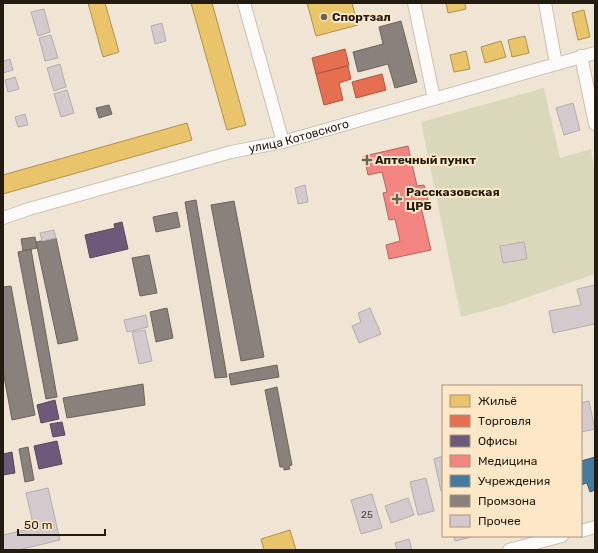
<svg xmlns="http://www.w3.org/2000/svg" width="598" height="553" font-family="Rubik,sans-serif">
	<style>
		.green { fill: #d9d8ba }
		.homes { fill: #e9c46a; stroke: #ae924f }
		.shops { fill: #e76f51; stroke: #ac563e }
		.offices { fill: #6d597a; stroke: #57475a }
		.health { fill: #f28482; stroke: #b46560 }
		.public { fill: #457b9d; stroke: #3b5e73 }
		.industry { fill: #8a817c; stroke: #6b635c }
		.building { fill: #d4cacd; stroke: #b5adac }
		.lines { fill: none; stroke-linecap: round; stroke-linejoin: round }
		.minor-casing { stroke: #cac1b4; stroke-width: 14 }
		.minor { stroke: #fdfbf9; stroke-width: 12 }
		.poi-dot { fill: #6b6255; stroke: #fde7c7; stroke-width: 1.5 }
		.labels { text-anchor: middle; stroke-width: 4; stroke-linejoin: round; paint-order: stroke }
		.number-label { font-size: 10px; fill: #50483f }
		.poi-label { font-size: 12px; font-weight: bold; fill: #241c10; stroke: #fde7c7; text-anchor: start }
		.street-label { font-size: 12px; fill: #241c10; stroke: #fde7c7 }
	</style>
	<rect width="100%" height="100%" fill="#f0e5d4"/>
	<!-- green -->
	<path class="green" d="M544,88L560,158L591,149L595,174V274L502,306L461,317L421,122Z"/>
	<!-- homes -->
	<g class="homes">
		<path d="M88,3H105L119,52L103,57Z"/>
		<path d="M191,3H212L246,125L227,130Z"/>
		<path d="M307,3H352L358,25L316,36Z"/>
		<path d="M446,3H465L466,9L448,13Z"/>
		<path d="M584,10L590,37L578,40L572,13Z"/>
		<path d="M525,36L529,53L512,57L508,40Z"/>
		<path d="M501,41L506,57L485,63L481,47Z"/>
		<path d="M466,51L470,69L454,72L450,55Z"/>
		<path d="M187,123L192,140L3,194V175Z"/>
		<path d="M290,530L296,550H264L261,539Z"/>
	</g>
	<!-- shops -->
	<g class="shops">
		<path d="M345,49L349,65L316,74L312,58Z"/>
		<path d="M348,66L351,79L339,83L343,100L324,105L316,74Z"/>
		<path d="M382,74L386,90L356,98L352,82Z"/>
	</g>
	<!-- offices -->
	<g class="offices">
		<path d="M122,222L128,249L90,258L85,235L115,228L114,224Z"/>
		<path d="M55,400L59,419L41,423L37,405Z"/>
		<path d="M62,422L65,435L53,437L50,424Z"/>
		<path d="M57,441L62,464L39,469L34,446Z"/>
		<path d="M12,452L15,473L3,475V454Z"/>
	</g>
	<!-- health -->
	<path class="health" d="M408,146L417,186L424,185L428,200L420,202L431,250L389,259L386,245L400,241L395,219L389,220L383,193L387,192L382,172L368,175L364,156Z"/>
	<!-- public -->
	<path class="public" d="M595,457V490L590,492L587,483L581,485V461Z"/>
	<!-- industry -->
	<g class="industry">
		<path d="M401,21L417,82L395,88L388,64L358,72L353,52L383,44L379,27Z"/>
		<path d="M109,105L112,114L99,118L96,108Z"/>
		<path d="M196,200L227,377L215,378L185,202Z"/>
		<path d="M234,201L264,357L241,361L211,205Z"/>
		<path d="M177,212L180,227L156,232L153,217Z"/>
		<path d="M35,237L37,248L23,251L21,239Z"/>
		<path d="M56,238L78,340L58,344L36,242Z"/>
		<path d="M31,249L57,397L46,399L18,252Z"/>
		<path d="M149,255L157,293L140,296L132,258Z"/>
		<path d="M11,286L35,415L12,420L3,371V287Z"/>
		<path d="M167,308L173,338L156,342L150,312Z"/>
		<path d="M277,365L279,377L231,385L229,374Z"/>
		<path d="M143,384L145,405L67,418L63,398Z"/>
		<path d="M277,387L292,465L289,466L290,469L284,470V467H280L265,390Z"/>
		<path d="M28,447L34,480L25,482L19,449Z"/>
	</g>
	<!-- building -->
	<g class="building">
		<path d="M44,9L50,32L38,36L31,12Z"/>
		<path d="M162,23L166,41L155,44L151,26Z"/>
		<path d="M51,35L58,58L45,61L39,38Z"/>
		<path d="M10,59L13,70L3,73V61Z"/>
		<path d="M60,64L66,87L54,91L47,68Z"/>
		<path d="M15,77L19,89L8,92L5,80Z"/>
		<path d="M67,90L74,113L61,117L54,94Z"/>
		<path d="M573,103L580,130L564,135L556,108Z"/>
		<path d="M25,114L28,125L18,127L15,117Z"/>
		<path d="M305,185L308,202L298,204L295,188Z"/>
		<path d="M54,230L56,238L42,241L40,233Z"/>
		<path d="M524,242L527,259L503,263L500,246Z"/>
		<path d="M595,285V324L553,333L549,311L581,305L577,289Z"/>
		<path d="M370,308L381,334L359,343L352,326L361,322L358,313Z"/>
		<path d="M146,315L148,327L127,332L124,320Z"/>
		<path d="M145,330L152,361L139,364L132,332Z"/>
		<path d="M589,401L595,429L581,432V403Z"/>
		<path d="M443,456V491H441L434,459Z"/>
		<path d="M426,478L434,511L418,515L410,482Z"/>
		<path d="M48,488L60,540L18,550H3V535L34,528L26,493Z"/>
		<path d="M372,494L382,528L361,534L351,500Z"/>
		<path d="M408,498L414,515L391,523L385,506Z"/>
		<path d="M454,536H476L455,541Z"/>
		<path d="M409,539L412,550H397L395,543Z"/>
	</g>
	<g class="lines">
		<!-- minor casing -->
		<g class="minor-casing">
			<g id="minor">
				<path d="M244,3L283,142"/>
				<path d="M414,3L434,99"/>
				<path d="M545,3L556,64"/>
				<path d="M581,56L595,124"/>
				<path id="s1" d="M3,218L29,209L231,152L283,142L595,53"/>
				<path d="M581,531L595,527"/>
				<path d="M509,550L562,536"/>
			</g>
		</g>
		<!-- minor -->
		<use href="#minor" class="minor"/>
	</g>
	<!-- markers -->
	<g class="poi-dot">
		<circle cx="324" cy="17" r="4"/>
		<path d="M365 154h4v4h4v4h-4v4h-4v-4h-4v-4h4z"/>
		<path d="M395 193h4v4h4v4h-4v4h-4v-4h-4v-4h4z"/>
	</g>
	<g class="labels">
		<!-- number labels -->
		<g class="number-label">
			<text x="367" y="518">25</text>
		</g>
		<!-- poi labels -->
		<g class="poi-label">
			<text x="332" y="21">Спортзал</text>
			<text x="375" y="164">Аптечный пункт</text>
			<text x="406" y="196">Рассказовская<tspan x="406" dy="14">ЦРБ</tspan></text>
		</g>
		<!-- street labels -->
		<g class="street-label">
			<text dy="4" stroke="none"><textPath href="#s1" startOffset="307">улица Котовского</textPath></text>
		</g>
	</g>
	<!-- border -->
	<rect width="598" height="553" fill="none" stroke="#241c10" stroke-width="8"/>
	<!-- legend -->
	<rect x="442" y="385" width="140" height="152" fill="#fde7c7" stroke="#a6967e"/>
	<rect x="450" y="395" width="20" height="12" fill="#e9c46a" stroke="#a6967e"/>
	<text x="478" y="405" font-size="12" fill="#241c10">Жильё</text>
	<rect x="450" y="415" width="20" height="12" fill="#e76f51" stroke="#a6967e"/>
	<text x="478" y="425" font-size="12" fill="#241c10">Торговля</text>
	<rect x="450" y="435" width="20" height="12" fill="#6d597a" stroke="#a6967e"/>
	<text x="478" y="445" font-size="12" fill="#241c10">Офисы</text>
	<rect x="450" y="455" width="20" height="12" fill="#f28482" stroke="#a6967e"/>
	<text x="478" y="465" font-size="12" fill="#241c10">Медицина</text>
	<rect x="450" y="475" width="20" height="12" fill="#457b9d" stroke="#a6967e"/>
	<text x="478" y="485" font-size="12" fill="#241c10">Учреждения</text>
	<rect x="450" y="495" width="20" height="12" fill="#8a817c" stroke="#a6967e"/>
	<text x="478" y="505" font-size="12" fill="#241c10">Промзона</text>
	<rect x="450" y="515" width="20" height="12" fill="#d4cacd" stroke="#a6967e"/>
	<text x="478" y="525" font-size="12" fill="#241c10">Прочее</text>
	<!-- scale -->
	<path d="M18 529v6h87v-6" fill="none" stroke="#241c10" stroke-width="2"/>
	<text x="24" y="529" font-size="12" fill="#241c10" stroke="#fde7c7" stroke-width="3" paint-order="stroke">50 m</text>
</svg>
